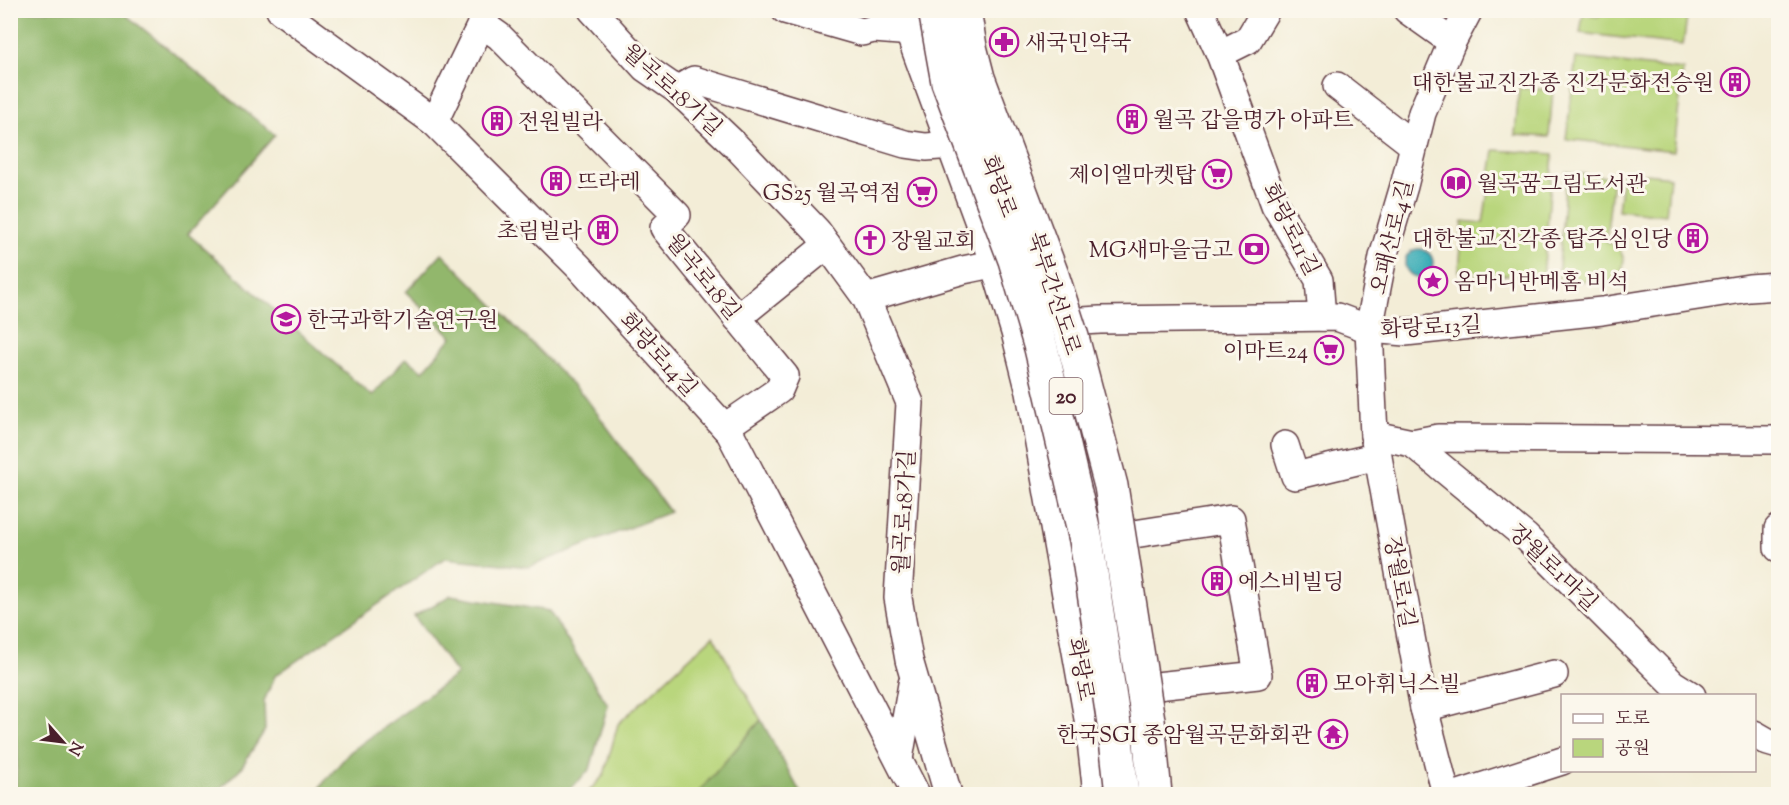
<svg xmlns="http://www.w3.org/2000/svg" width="1789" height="805" font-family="'Sorts Mill Goudy','Noto Serif KR',serif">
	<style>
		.green { fill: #b9d67d; stroke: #827a54; stroke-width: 1.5 }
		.forest { fill: #92b76c; stroke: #6e6b4c; stroke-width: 1.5 }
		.water { fill: #3daeb7; stroke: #446671; stroke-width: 1.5 }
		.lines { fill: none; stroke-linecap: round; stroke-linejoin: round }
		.minor-casing { stroke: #633e45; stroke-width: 30 }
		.major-casing { stroke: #633e45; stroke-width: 36 }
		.minor { stroke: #fff; stroke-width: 27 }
		.major { stroke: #fff; stroke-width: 33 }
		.highway-bridge-casing { stroke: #633e45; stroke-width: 36; stroke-linecap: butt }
		.highway-bridge { stroke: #fff; stroke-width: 33 }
		.labels { text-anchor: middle; stroke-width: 6; stroke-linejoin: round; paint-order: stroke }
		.shield { fill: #fbf7ec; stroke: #7f6065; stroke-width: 1.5 }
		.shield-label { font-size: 21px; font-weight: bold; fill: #4a1f2b }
		.poi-label { font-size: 22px; fill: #4a1f2b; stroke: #fbf7ec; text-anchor: start }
		.street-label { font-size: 22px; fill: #4a1f2b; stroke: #fbf7ec }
	</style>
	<rect width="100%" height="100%" fill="#fbf7ec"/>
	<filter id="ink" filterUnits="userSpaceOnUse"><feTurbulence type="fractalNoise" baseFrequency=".0167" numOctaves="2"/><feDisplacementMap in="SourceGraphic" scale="12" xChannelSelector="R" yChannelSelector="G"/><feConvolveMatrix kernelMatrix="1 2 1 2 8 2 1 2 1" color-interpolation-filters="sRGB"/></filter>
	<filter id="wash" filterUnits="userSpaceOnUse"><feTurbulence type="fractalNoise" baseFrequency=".008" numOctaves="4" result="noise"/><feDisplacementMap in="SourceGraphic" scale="24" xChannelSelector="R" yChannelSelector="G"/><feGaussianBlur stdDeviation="1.35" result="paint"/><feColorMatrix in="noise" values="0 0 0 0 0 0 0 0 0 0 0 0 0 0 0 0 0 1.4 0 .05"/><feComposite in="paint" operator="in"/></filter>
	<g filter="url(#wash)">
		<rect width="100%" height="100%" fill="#f3edd7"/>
		<!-- green -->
		<g class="green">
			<path d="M1600,11H1688L1683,45L1580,33L1583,15L1599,17Z"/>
			<path d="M1576,58L1683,70L1674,151L1566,139Z"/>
			<path d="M1519,88L1553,90L1549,137L1515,135Z"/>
			<path d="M1494,150L1553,154L1543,278L1459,272L1463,221L1483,223Z"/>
			<path d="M1623,171L1670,177L1666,215L1618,210Z"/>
			<path d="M1566,172L1613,178L1606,241L1619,248L1624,259L1621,277L1615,282L1558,280Z"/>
			<path d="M713,636L761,720L697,794H586L604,775L618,724Z"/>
		</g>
		<!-- forest -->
		<g class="forest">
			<path d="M10,11H121L275,135L188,234L372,396L406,358L423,371L452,337L406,292L442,253L585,397L670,512L529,567L445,558L275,676L264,701L265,730L241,768L214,794H15L18,750L10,714Z"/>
			<path d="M451,595L549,611L608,705L590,769L565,794H328L320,787L350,752L457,674L414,616Z"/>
			<path d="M761,720L801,794H697Z"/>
		</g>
		<!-- water -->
		<circle class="water" cx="1419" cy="263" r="14"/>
	</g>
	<g filter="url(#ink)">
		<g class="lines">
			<!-- minor casing -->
			<g class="minor-casing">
				<g id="minor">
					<path d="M280,10L434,122L579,267L730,433L916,794"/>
					<path d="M592,10L645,68L677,90L734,144L817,231L866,298L910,403L898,598L909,660L948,794"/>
					<path d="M785,10L862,32L874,29L912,32"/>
					<path d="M1200,10L1220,54L1275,205L1319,280L1322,317"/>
					<path d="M1407,10L1452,42"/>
					<path d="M482,24L499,36L677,215L664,228L785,376L779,390L725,427"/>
					<path d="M1220,54L1248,40L1266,10"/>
					<path d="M1337,86L1413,145"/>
					<path d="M677,90L694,80L905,144L926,147L953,145"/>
					<path d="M434,122L488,10"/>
					<path d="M866,298L963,270L997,263"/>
					<path d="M737,318L827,245"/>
					<path d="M1048,323L1100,320L1337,317L1369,329L1405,332L1602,311L1749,288L1778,286"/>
					<path d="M1374,435L1412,443L1526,537L1673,684L1692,696"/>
					<path d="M1412,443L1438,438L1778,440"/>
					<path d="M1285,445L1295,476L1378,456"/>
					<path d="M1778,529V548"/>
					<path d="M1103,537L1134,534L1231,519L1258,675L1129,689"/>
					<path d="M1424,708L1554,674"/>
					<path d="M1754,734L1768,742L1778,745"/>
					<path d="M899,759L912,684"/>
					<path d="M1446,794L1424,708L1374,435L1369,329L1383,257L1404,186L1422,113L1452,42L1469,10"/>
					<path d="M1459,794L1562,761"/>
				</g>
			</g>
			<!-- major casing -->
			<g class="major-casing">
				<g id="major">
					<path d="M904,10L997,263L1018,332L1033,392L1092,724L1100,794"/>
					<path d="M1088,480L1103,537L1110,579"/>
				</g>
			</g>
			<!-- minor -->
			<use href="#minor" class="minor"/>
			<!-- major -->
			<use href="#major" class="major"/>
			<!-- highway-bridge casing -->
			<g class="highway-bridge-casing">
				<g id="highway-bridge">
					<path d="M935,10L948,82L1015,260L1041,348L1086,540L1115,731L1122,794"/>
					<path d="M964,10L970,47L978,78L1052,275L1072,337L1111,486L1148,720L1155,794"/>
				</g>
			</g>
			<!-- highway-bridge -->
			<use href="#highway-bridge" class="highway-bridge"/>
		</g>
	</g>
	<!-- icons -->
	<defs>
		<g id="pharmacy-ring" transform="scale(1.5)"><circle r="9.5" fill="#fbf7ec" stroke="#b5179e" stroke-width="1.5"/><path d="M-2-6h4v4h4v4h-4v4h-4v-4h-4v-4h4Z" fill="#b5179e"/></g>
		<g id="building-ring" transform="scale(1.5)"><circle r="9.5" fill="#fbf7ec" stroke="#b5179e" stroke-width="1.5"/><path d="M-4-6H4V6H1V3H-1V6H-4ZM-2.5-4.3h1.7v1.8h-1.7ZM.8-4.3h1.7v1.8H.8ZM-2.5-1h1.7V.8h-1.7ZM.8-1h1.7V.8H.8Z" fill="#b5179e"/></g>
		<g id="supermarket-ring" transform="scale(1.5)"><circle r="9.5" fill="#fbf7ec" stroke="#b5179e" stroke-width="1.5"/><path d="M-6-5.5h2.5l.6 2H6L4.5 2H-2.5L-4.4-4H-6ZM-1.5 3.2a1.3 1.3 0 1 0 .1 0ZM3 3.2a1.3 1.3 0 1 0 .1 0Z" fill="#b5179e"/></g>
		<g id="library-ring" transform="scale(1.5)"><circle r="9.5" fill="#fbf7ec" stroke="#b5179e" stroke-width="1.5"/><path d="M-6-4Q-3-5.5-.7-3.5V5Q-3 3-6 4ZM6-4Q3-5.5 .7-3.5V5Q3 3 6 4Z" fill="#b5179e"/></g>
		<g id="church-ring" transform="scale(1.5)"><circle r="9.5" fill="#fbf7ec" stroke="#b5179e" stroke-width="1.5"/><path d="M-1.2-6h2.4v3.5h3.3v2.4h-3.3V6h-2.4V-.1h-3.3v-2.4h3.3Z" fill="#b5179e"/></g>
		<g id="bank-ring" transform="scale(1.5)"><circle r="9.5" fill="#fbf7ec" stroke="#b5179e" stroke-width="1.5"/><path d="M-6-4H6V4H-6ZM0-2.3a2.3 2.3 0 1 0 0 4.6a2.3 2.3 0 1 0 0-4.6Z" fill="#b5179e"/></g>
		<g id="sight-ring" transform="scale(1.5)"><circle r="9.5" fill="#fbf7ec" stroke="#b5179e" stroke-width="1.5"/><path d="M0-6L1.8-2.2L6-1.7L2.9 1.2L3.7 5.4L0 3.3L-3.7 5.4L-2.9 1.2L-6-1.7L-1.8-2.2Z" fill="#b5179e"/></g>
		<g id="university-ring" transform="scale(1.5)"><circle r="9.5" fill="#fbf7ec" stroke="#b5179e" stroke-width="1.5"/><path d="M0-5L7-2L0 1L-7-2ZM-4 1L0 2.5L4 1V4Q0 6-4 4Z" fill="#b5179e"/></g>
		<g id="temple-ring" transform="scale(1.5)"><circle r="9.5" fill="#fbf7ec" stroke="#b5179e" stroke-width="1.5"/><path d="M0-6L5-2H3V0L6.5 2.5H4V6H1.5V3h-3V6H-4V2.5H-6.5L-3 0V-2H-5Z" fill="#b5179e"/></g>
	</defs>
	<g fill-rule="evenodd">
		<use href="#pharmacy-ring" x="1004" y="42"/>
		<use href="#building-ring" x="1735" y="82"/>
		<use href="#building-ring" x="1132" y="119"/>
		<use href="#building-ring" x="497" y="121"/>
		<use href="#supermarket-ring" x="1217" y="174"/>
		<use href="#building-ring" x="556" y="181"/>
		<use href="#library-ring" x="1456" y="183"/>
		<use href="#supermarket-ring" x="922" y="192"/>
		<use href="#building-ring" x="603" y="230"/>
		<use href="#building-ring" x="1693" y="238"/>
		<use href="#church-ring" x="870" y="240"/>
		<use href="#bank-ring" x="1254" y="249"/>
		<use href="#sight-ring" x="1433" y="281"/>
		<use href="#university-ring" x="286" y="319"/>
		<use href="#supermarket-ring" x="1329" y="350"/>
		<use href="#building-ring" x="1217" y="581"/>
		<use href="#building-ring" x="1312" y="683"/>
		<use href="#temple-ring" x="1333" y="734"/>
	</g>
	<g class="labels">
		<!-- shield labels -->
		<rect class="shield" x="1049.5" y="378" width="33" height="36" rx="4.5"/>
		<g class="shield-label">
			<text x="1066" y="403">20</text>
		</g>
		<!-- poi labels -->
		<g class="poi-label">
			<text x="1025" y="50">새국민약국</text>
			<text x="1714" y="90" text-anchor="end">대한불교진각종 진각문화전승원</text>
			<text x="1153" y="127">월곡 갑을명가 아파트</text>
			<text x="518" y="129">전원빌라</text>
			<text x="1196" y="182" text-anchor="end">제이엘마켓탑</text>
			<text x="577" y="189">뜨라레</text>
			<text x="1477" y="191">월곡꿈그림도서관</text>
			<text x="901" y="200" text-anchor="end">GS25 월곡역점</text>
			<text x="582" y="238" text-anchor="end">초림빌라</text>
			<text x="1672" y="246" text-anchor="end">대한불교진각종 탑주심인당</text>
			<text x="891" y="248">장월교회</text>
			<text x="1233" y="257" text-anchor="end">MG새마을금고</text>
			<text x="1454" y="289">옴마니반메홈 비석</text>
			<text x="307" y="327">한국과학기술연구원</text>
			<text x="1308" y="358" text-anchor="end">이마트24</text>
			<text x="1238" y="589">에스비빌딩</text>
			<text x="1333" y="691">모아휘닉스빌</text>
			<text x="1312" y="742" text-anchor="end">한국SGI 종암월곡문화회관</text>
		</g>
		<!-- street labels -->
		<g class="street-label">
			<text transform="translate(673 89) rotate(42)" y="8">월곡로18가길</text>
			<text transform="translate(1000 186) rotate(70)" y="8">화랑로</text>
			<text transform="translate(1292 229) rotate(63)" y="8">화랑로11길</text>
			<text transform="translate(1391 237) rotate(-76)" y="8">오패산로4길</text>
			<text transform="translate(704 276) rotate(51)" y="8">월곡로18길</text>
			<text transform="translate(1055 293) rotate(72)" y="8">북부간선도로</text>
			<text transform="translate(1431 326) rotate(-3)" y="8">화랑로13길</text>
			<text transform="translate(659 354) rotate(48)" y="8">화랑로14길</text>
			<text transform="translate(903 512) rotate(-87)" y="8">월곡로18가길</text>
			<text transform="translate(1554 567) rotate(44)" y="8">장월로1마길</text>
			<text transform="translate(1401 582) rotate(80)" y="8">장월로1길</text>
			<text transform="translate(1082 669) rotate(80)" y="8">화랑로</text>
		</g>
	</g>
	<!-- margin -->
	<rect width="1789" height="805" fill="none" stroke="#fbf7ec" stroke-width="36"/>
	<!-- legend -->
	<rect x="1561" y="694" width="195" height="78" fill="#fbf7ec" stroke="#b4a19f" stroke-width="1.5"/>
	<rect x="1573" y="714" width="30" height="9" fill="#ffffff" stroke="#b4a19f" stroke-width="1.5"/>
	<text x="1615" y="724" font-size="18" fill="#4a1f2b">도로</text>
	<rect x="1573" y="739" width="30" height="18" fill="#b9d67d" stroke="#b4a19f" stroke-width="1.5"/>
	<text x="1615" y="754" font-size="18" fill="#4a1f2b">공원</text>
	<!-- north arrow -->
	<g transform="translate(63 742) rotate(118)" stroke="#fbf7ec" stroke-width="4.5" paint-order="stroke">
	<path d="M0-4.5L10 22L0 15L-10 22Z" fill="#4a1f2b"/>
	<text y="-9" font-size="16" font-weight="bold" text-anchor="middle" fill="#4a1f2b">N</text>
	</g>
</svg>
